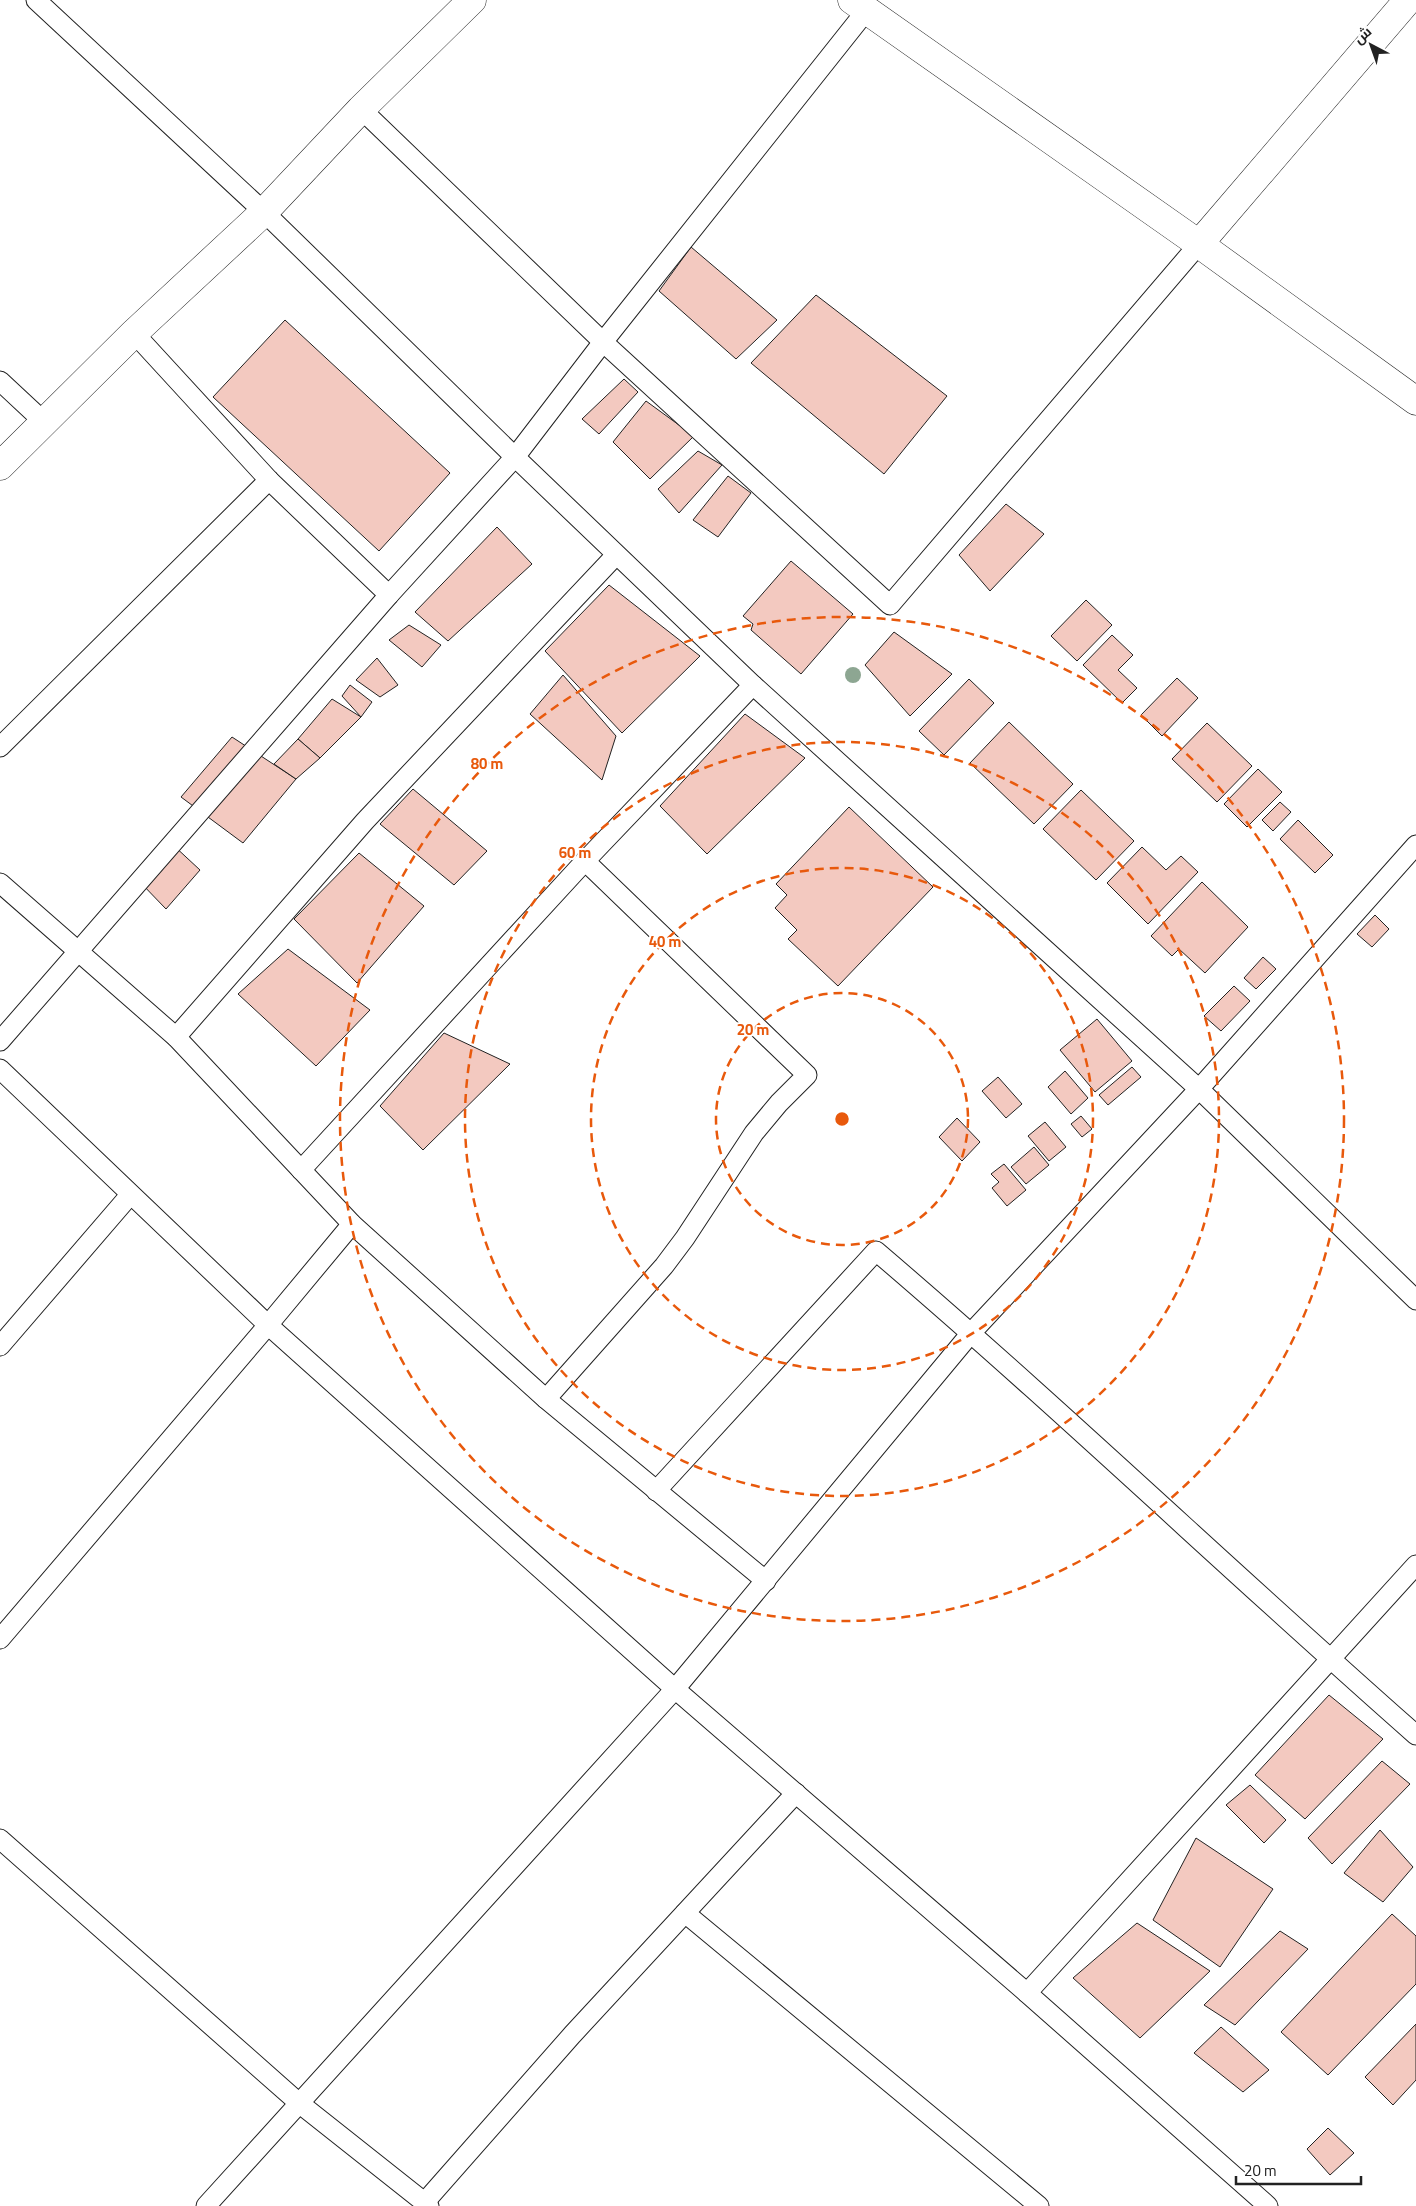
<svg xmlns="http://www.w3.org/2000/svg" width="1416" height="2206" font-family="Georgia,Cairo,serif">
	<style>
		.building { fill: #f3c9c0; stroke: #222 }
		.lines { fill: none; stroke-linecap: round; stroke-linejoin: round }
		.lane-casing { stroke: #222; stroke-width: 21 }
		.street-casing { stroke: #222; stroke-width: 29 }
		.secondary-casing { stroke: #222; stroke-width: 29 }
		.lane { stroke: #fff; stroke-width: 19 }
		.street { stroke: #fff; stroke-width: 28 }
		.secondary { stroke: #fff; stroke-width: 28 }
		.tree { fill: #8da692 }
		.ring { fill: none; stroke: #e8590c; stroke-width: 2.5; stroke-dasharray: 9 6 }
		.centre { fill: #e8590c; stroke: #fff; stroke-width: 2.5 }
		.ring-label { font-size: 15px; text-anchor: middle; font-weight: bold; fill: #e8590c; stroke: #fff; stroke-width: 4; stroke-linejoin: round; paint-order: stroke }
	</style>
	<rect width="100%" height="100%" fill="#fff"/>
	<!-- building -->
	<g class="building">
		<path d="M691,247L777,320L736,359L659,291Z"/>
		<path d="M816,295L947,396L884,474L751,363Z"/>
		<path d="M285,320L450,473L379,551L213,397Z"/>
		<path d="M624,379L638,392L599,434L582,419Z"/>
		<path d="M646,401L694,436L650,479L613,442Z"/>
		<path d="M698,451L722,465L679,513L658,489Z"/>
		<path d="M728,476L751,493L718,537L693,520Z"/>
		<path d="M1006,504L1044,534L990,591L959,555Z"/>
		<path d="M497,527L532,564L448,641L415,612Z"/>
		<path d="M791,561L853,614L801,674L751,630L753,624L743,616Z"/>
		<path d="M609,585L700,656L622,733L545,651Z"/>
		<path d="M1086,600L1112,625L1077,661L1051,636Z"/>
		<path d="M409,625L441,645L422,667L389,640Z"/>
		<path d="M894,632L952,674L910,716L865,665Z"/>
		<path d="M1112,635L1133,655L1118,670L1137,688L1122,703L1083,665Z"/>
		<path d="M377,658L398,685L380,697L356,680Z"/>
		<path d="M563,675L616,736L602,780L530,714Z"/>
		<path d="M1177,678L1198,698L1162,736L1141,715Z"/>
		<path d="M969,679L994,703L944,755L919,731Z"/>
		<path d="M350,685L372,702L361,717L342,696Z"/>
		<path d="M332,699L361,717L320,758L298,739Z"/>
		<path d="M745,714L805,758L707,854L660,806Z"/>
		<path d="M1009,722L1073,784L1034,824L970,763Z"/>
		<path d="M1207,723L1252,766L1217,802L1172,759Z"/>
		<path d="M232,737L296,779L243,843L181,797Z"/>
		<path d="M298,739L320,758L296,779L274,764Z"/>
		<path d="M1258,769L1282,792L1247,827L1224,804Z"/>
		<path d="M413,789L487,851L454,885L380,824Z"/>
		<path d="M1081,790L1134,841L1096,880L1043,829Z"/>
		<path d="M1280,802L1291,812L1273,831L1262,820Z"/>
		<path d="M849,807L933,887L838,986L788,939L797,930L775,908L787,895L776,884Z"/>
		<path d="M1298,820L1333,855L1315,873L1280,839Z"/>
		<path d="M172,844L200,870L166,909L139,881Z"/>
		<path d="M1142,847L1166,870L1181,856L1198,872L1148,924L1107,883Z"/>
		<path d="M359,853L424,906L357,983L294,919Z"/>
		<path d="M1202,882L1248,927L1205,973L1179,949L1172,956L1151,936Z"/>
		<path d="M1375,915L1389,929L1372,947L1357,934Z"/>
		<path d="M288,949L370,1010L316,1066L238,994Z"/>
		<path d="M1263,957L1276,969L1256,989L1244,978Z"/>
		<path d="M1234,986L1250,1001L1221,1031L1204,1016Z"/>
		<path d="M1097,1019L1132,1061L1095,1092L1060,1050Z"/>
		<path d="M444,1033L510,1064L423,1150L380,1106Z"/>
		<path d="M1132,1067L1141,1077L1108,1105L1099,1095Z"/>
		<path d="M1065,1071L1088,1098L1071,1114L1048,1087Z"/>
		<path d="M998,1077L1022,1104L1006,1118L982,1091Z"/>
		<path d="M1081,1116L1092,1129L1082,1137L1071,1124Z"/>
		<path d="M957,1118L980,1142L962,1161L939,1137Z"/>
		<path d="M1045,1122L1066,1147L1049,1161L1028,1136Z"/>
		<path d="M1034,1147L1049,1165L1026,1184L1011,1167Z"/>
		<path d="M1004,1164L1026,1190L1007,1206L992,1188L999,1182L991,1174Z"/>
		<path d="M1329,1695L1383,1739L1305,1819L1255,1775Z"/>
		<path d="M1382,1761L1410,1784L1332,1864L1308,1838Z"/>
		<path d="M1250,1785L1286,1820L1264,1843L1226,1805Z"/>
		<path d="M1380,1830L1413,1867L1383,1902L1344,1873Z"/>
		<path d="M1196,1838L1273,1889L1220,1967L1153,1920Z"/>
		<path d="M1392,1914L1416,1936V1984L1328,2075L1281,2032Z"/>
		<path d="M1137,1923L1210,1971L1140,2038L1073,1978Z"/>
		<path d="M1280,1931L1308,1949L1235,2025L1204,2005Z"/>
		<path d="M1416,2024V2080L1393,2105L1365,2077Z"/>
		<path d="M1221,2027L1269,2070L1243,2092L1194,2053Z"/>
		<path d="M1328,2128L1354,2153L1330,2175L1307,2149Z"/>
	</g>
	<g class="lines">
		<!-- lane casing -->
		<g class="lane-casing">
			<g id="lane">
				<path d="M36,0L264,212L515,457L753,685L1199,1089L1416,1300"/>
				<path d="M361,109L603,342L890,605L1199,244"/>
				<path d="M134,333L269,480L389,595"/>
				<path d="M0,381L44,422"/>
				<path d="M0,747L269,480"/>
				<path d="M0,883L176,1037L352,1224L546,1399L766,1581"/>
				<path d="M176,1037L365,821L616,555"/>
				<path d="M0,1041L389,595L515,457L603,342L866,11"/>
				<path d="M0,1069L268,1325L675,1689L1027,1993L1268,2206"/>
				<path d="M301,1170L585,861L753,685"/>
				<path d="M0,1346L130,1195"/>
				<path d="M546,1399L664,1266L685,1238L754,1133L779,1103L807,1075L585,861"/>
				<path d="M656,1491L876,1251C1060,1408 1234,1575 1416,1735"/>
				<path d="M0,1639L268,1325L352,1224"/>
				<path d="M0,1839L299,2103L429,2206"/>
				<path d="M685,1913L1039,2206"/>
				<path d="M1027,1993L1416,1565"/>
				<path d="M424,2203L572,2035L796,1793"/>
				<path d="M206,2206L675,1689L971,1333L1199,1089L1416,845"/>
			</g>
		</g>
		<!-- street casing -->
		<g class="street-casing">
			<g id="street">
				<path d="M852,0L1199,244L1416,401"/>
				<path d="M1199,244L1408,0"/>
			</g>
		</g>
		<!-- secondary casing -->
		<g class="secondary-casing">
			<path id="secondary" d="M0,466L134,333L264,212L361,109L472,0"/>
		</g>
		<!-- lane -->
		<use href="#lane" class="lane"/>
		<!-- street -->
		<use href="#street" class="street"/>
		<!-- secondary -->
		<use href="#secondary" class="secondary"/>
	</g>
	<!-- trees -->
	<circle class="tree" cx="853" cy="675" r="8"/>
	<!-- distance rings -->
	<g class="ring">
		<circle cx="842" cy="1119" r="126"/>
		<circle cx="842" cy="1119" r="251"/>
		<circle cx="842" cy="1119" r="377"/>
		<circle cx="842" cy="1119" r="502"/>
	</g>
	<circle cx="842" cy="1119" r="8" class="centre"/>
	<g class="ring-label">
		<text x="487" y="769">80 m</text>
		<text x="575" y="858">60 m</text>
		<text x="665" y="947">40 m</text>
		<text x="753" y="1035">20 m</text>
	</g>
	<!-- north arrow -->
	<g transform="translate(1371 45) rotate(319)" stroke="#ffffff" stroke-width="4" paint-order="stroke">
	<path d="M0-4L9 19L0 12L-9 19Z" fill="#222222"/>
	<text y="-8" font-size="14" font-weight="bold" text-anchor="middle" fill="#222222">ش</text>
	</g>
	<!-- scale -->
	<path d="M1236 2176v8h125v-8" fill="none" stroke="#222222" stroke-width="2.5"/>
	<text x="1244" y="2176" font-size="15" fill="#222222" stroke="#ffffff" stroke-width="4" paint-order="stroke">20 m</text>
</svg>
